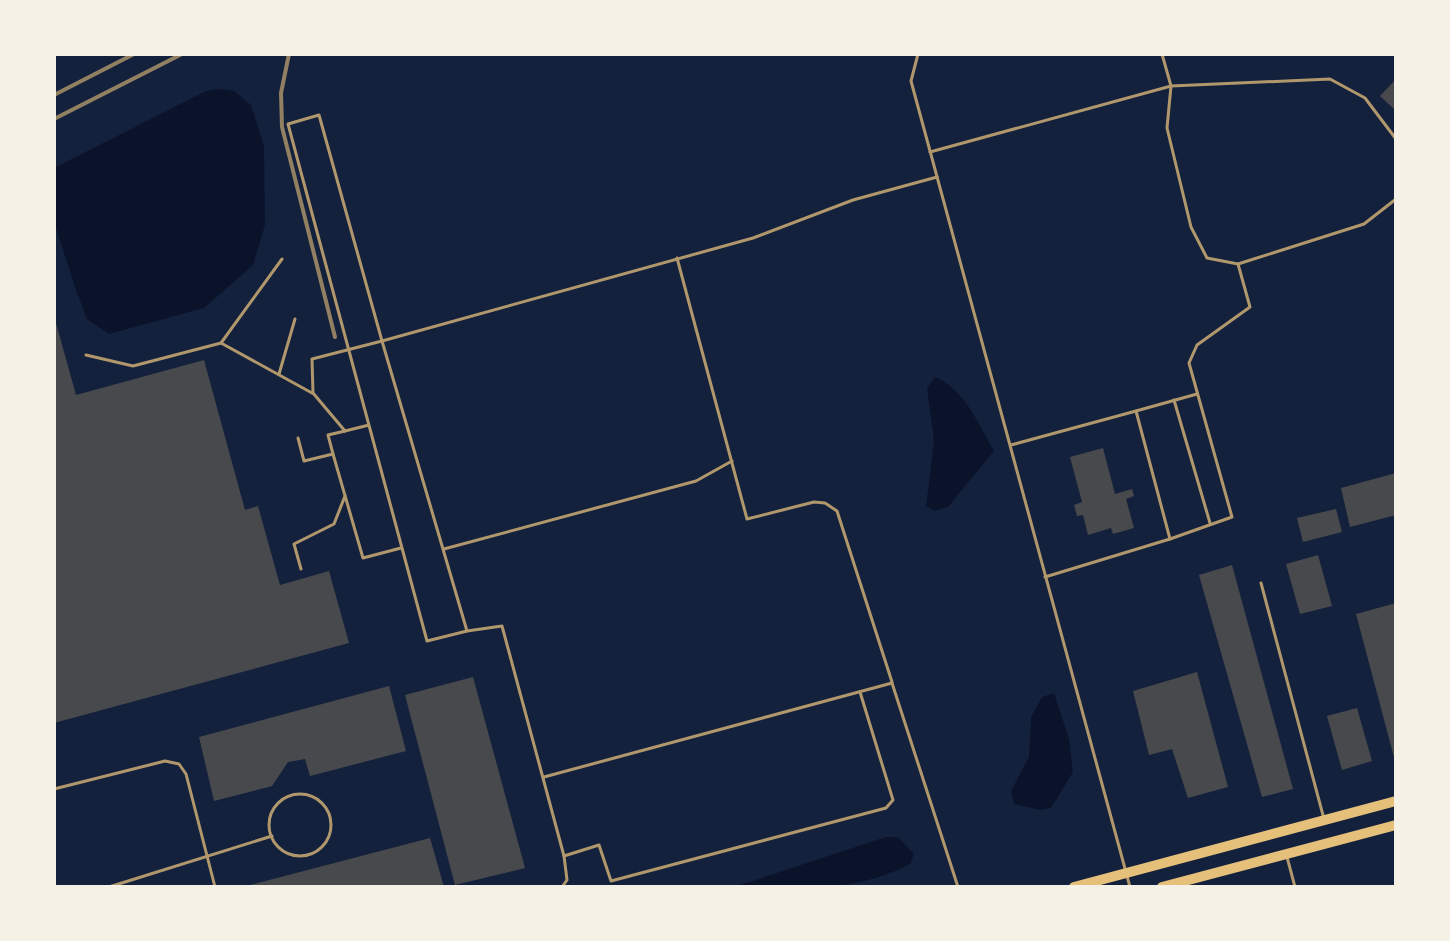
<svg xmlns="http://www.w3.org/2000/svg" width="1450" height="941" font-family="'Work Sans',sans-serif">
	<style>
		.water { fill: #0b132b }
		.building { fill: #48494c }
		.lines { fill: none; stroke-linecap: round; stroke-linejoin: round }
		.service { stroke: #b1986c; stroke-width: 3 }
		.primary { stroke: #e5c07b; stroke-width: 10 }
		.rail { stroke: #918062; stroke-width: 4 }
	</style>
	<rect width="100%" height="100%" fill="#14213d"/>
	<!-- water -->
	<g class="water">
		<path d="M219,89L234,91L251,105L264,146L265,225L253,265L204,308L109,334L87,319L76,290L54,222V168L206,91Z"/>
		<path d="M935,377C966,390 978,424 994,451L948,507L934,511L926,506L934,441L927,388Z"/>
		<path d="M1054,693L1069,739L1073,772L1051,808L1040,810L1014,804L1011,791L1029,757L1031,717L1042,697Z"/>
		<path d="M886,837H898L914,854L910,864C853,894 797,887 734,887Z"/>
	</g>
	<!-- building -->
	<g class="building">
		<path d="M1396,79V111L1380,96Z"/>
		<path d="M54,316L76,395L204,360L245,510L258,506L280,585L329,571L349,643L54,723Z"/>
		<path d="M1103,448L1115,494L1132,489L1134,496L1126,499L1134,528L1113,534L1111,528L1088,535L1083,515L1077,516L1074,505L1082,502L1070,457Z"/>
		<path d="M1396,473V515L1350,527L1341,488Z"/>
		<path d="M1336,509L1342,532L1303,542L1297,518Z"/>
		<path d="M1318,555L1332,606L1300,614L1286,564Z"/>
		<path d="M1232,565L1293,789L1262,797L1199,575Z"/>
		<path d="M1396,603V761H1395L1356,614Z"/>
		<path d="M1197,672L1228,787L1188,798L1172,749L1149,755L1133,691Z"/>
		<path d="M473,677L525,868L455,885L405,695Z"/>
		<path d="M389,686L406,751L310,776L305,759L288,762L272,786L214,801L199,737Z"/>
		<path d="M1357,708L1372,761L1342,770L1327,716Z"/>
		<path d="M430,838L444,887H247L246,886Z"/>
	</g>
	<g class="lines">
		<!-- service -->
		<g class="service">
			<path d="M918,54L911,81L1130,887"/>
			<path d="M1162,54L1171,86L1167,128L1191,227L1207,258L1238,264L1364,224L1396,199"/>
			<path d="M930,152L1171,86L1330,79L1365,98L1396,139"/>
			<path d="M677,258L747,519L814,502L825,503L837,511L892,682"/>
			<path d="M221,343L312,393"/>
			<path d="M86,355L133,366L221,343L282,259"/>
			<path d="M279,374L295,319"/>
			<path d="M1174,400L1210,523"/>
			<path d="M1136,411L1197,394"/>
			<path d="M369,425L345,431L313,393L312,359L382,341L319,115L288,124C334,296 381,469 427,641L467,631"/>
			<path d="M298,438L304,461L333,454L328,435L345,431"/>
			<path d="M1011,445L1136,411L1170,539L1045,577"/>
			<path d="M333,454L363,558L401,548"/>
			<path d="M1170,539L1232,517L1189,363L1197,345L1250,307L1238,264"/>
			<path d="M444,549L696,481L732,461"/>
			<path d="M301,569L294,544L334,524L345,496"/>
			<path d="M1261,583L1324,819"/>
			<path d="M544,777L892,683L958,887"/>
			<path d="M54,789L165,761L179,764L186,774L215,887"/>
			<circle cx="300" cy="825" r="31"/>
			<path d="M564,856L599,845L611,881L886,808L893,800L860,692"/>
			<path d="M1287,857L1295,887"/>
			<path d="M109,887L272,836"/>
			<path d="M562,887L567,880L564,856L502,626L467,631L382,341L753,238L853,200L937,177"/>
		</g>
		<!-- primary -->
		<g class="primary">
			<path d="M1074,887L1396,801"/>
			<path d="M1162,887L1396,825"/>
		</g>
		<!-- rail -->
		<g class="rail">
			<path d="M289,54L281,93L282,127L335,337"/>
			<path d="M54,95L134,54"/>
			<path d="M54,119L182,54"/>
		</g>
	</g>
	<!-- border -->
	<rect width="1450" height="941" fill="none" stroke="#f6f1e7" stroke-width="112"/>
</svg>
